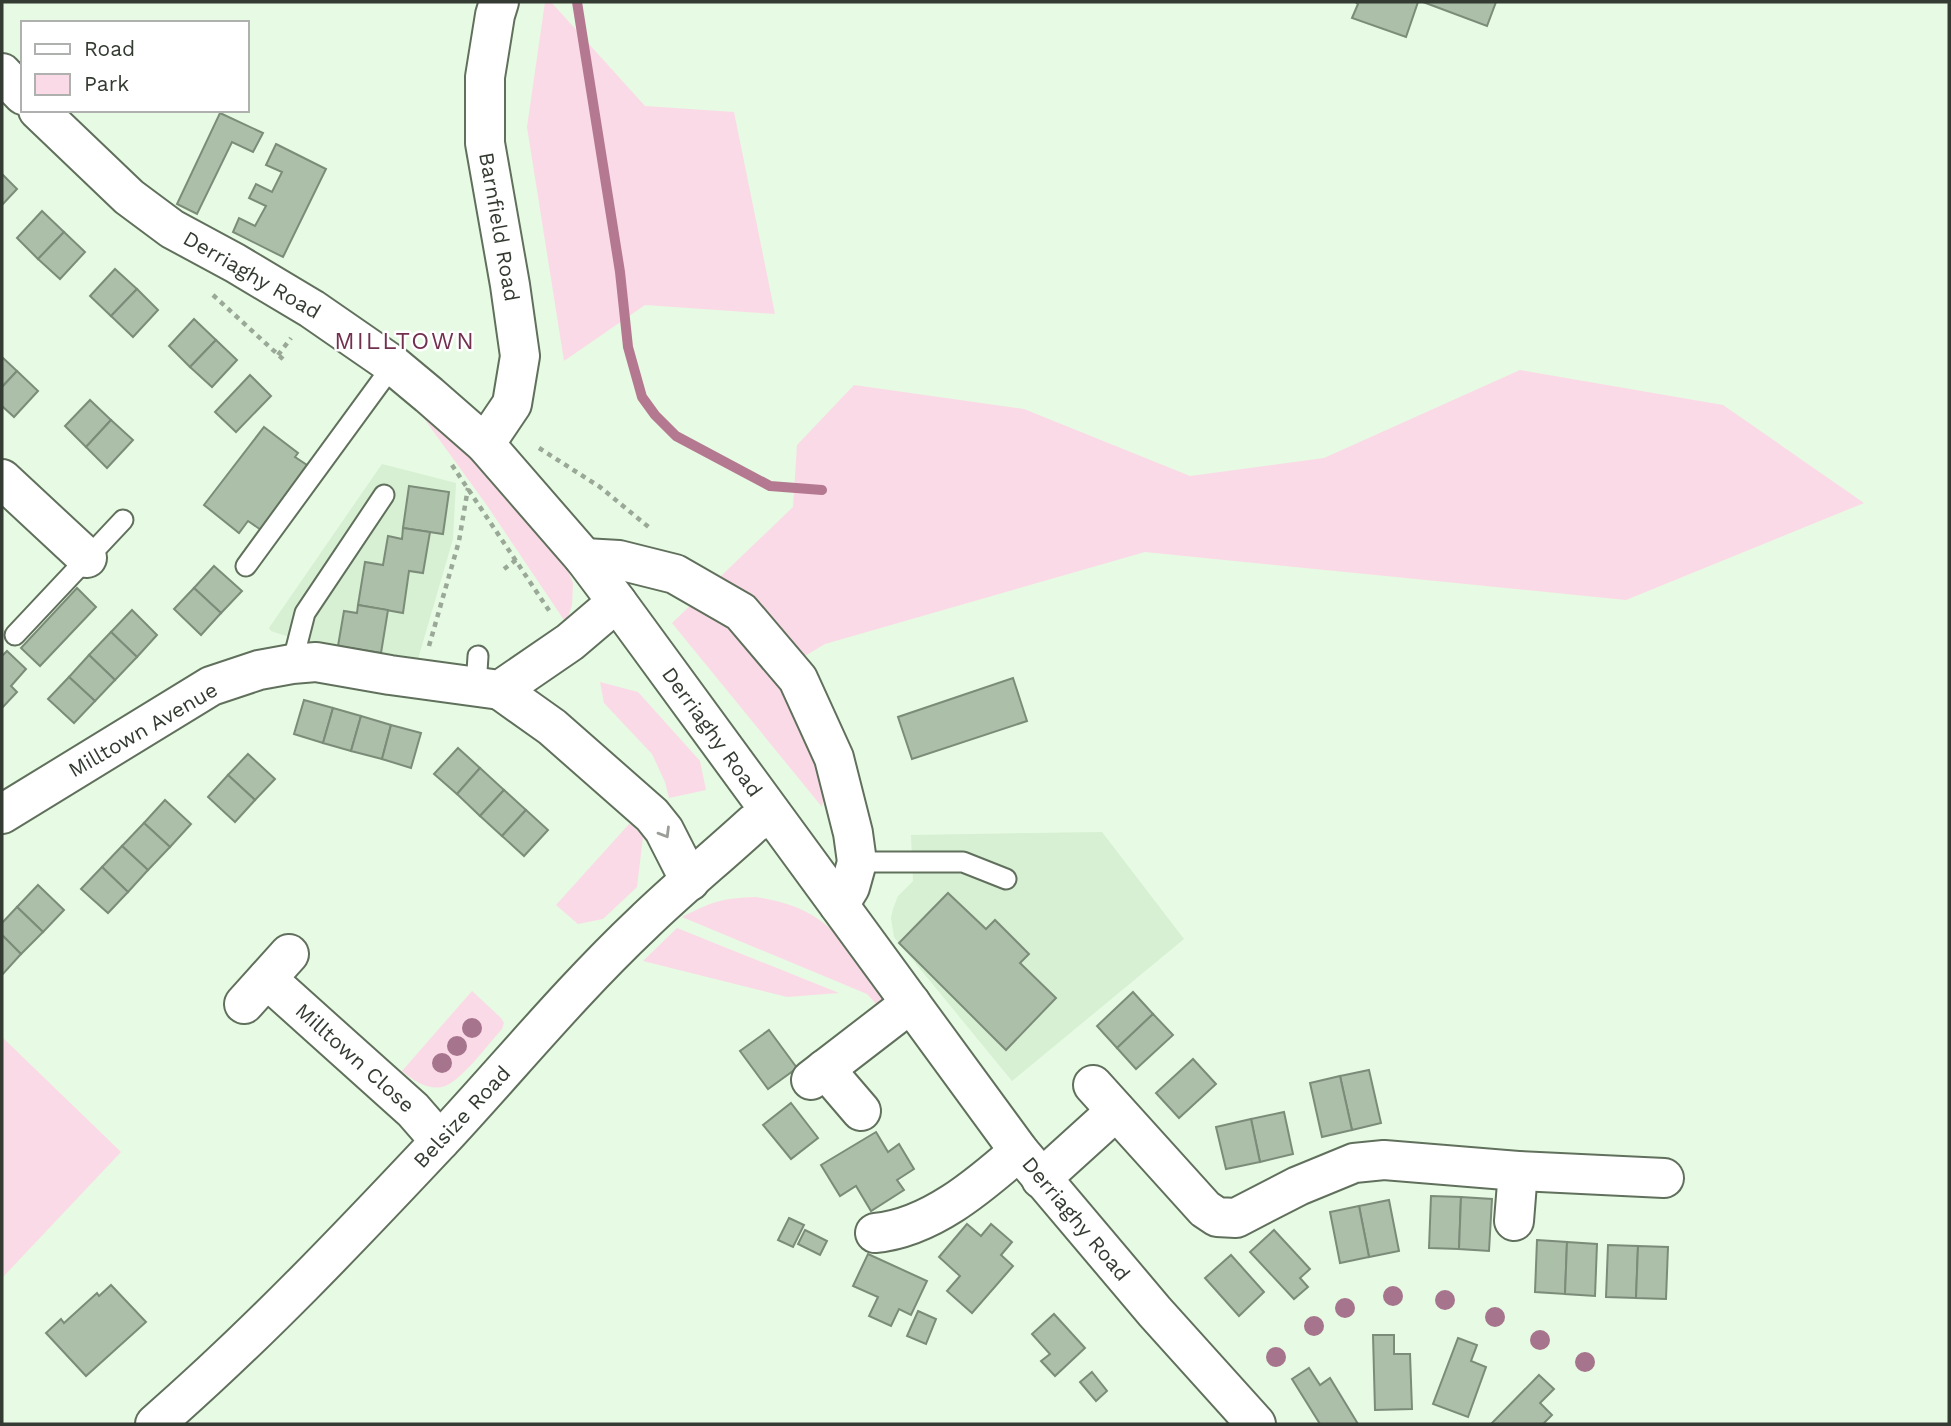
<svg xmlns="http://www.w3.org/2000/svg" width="1951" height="1426" font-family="'Work Sans',sans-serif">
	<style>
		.built { fill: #d7efd2 }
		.green { fill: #fbdae7 }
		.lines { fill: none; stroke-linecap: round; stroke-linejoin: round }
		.stream { stroke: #b47990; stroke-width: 10 }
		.building { fill: #acbfa9; stroke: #7b8c78; stroke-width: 2 }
		.lane-casing { stroke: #60705c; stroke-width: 23 }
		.street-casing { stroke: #60705c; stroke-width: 42 }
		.secondary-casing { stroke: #60705c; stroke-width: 42 }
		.path { stroke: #9aa897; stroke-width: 4.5; stroke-dasharray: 5 5; stroke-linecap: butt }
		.lane { stroke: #fff; stroke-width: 19 }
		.street { stroke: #fff; stroke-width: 38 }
		.secondary { stroke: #fff; stroke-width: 38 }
		.tree { fill: #a6748c }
		.oneway { stroke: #9a9d98 }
		.labels { text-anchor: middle; stroke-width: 5; stroke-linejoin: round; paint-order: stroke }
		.street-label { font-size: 21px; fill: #343b32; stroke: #fff }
		.quarter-label { font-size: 24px; letter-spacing: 2px; fill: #72304f; stroke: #fff }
	</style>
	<rect width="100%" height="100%" fill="#e7fae3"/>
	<!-- built -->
	<g class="built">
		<path d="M382,464L456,483L453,539L418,659L332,651L271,631L269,628Z"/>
		<path d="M1102,832L1184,939L1012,1081L894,937L891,918L893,909L898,896L913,881L911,835Z"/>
	</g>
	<!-- green -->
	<g class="green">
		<path d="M545,2H551L645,106L734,112L775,314L645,305L564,361L527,127Z"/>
		<path d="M1520,370L1723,405L1864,503L1626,600L1145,552L825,644L778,672L828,769L822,807L672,623L793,507L797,445L854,385L1024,409L1190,476L1324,458Z"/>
		<path d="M415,406L480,465L564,561L573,583L572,605L566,623L488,507Z"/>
		<path d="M600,682L638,692L700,761L706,790L669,798L665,782L652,754L604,703Z"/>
		<path d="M630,823L643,837L637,887L603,919L578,924L556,905Z"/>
		<path d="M756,897C827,908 841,938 880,992L881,1000L878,1006L867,994L682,917C711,902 722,898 756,897Z"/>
		<path d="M677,928L839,993L787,997L643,961Z"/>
		<path d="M472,991L501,1018L504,1023L502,1029C489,1043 459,1084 442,1087C427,1090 413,1080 402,1071Z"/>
		<path d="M2,1037L121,1152L2,1278Z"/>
	</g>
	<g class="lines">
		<!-- stream -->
		<path class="stream" d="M577,2L620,272L628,347L642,397L655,415L676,436L770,486L822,490"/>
	</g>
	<!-- building -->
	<g class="building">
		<path d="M1355,2H1418L1406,37L1352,18L1358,4Z"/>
		<path d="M1423,2H1496L1487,26Z"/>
		<path d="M220,113L263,133L253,152L232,142L197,214L177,204Z"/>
		<path d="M276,144L326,169L283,257L233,232L239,218L255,226L266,206L249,198L256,184L272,192L282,172L266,165Z"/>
		<path d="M2,174L17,189L2,205Z"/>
		<path d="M42,211L64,232L38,259L17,238Z"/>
		<path d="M64,232L85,252L60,279L38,259Z"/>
		<path d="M115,269L137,289L111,316L90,296Z"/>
		<path d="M137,289L158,310L133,337L111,316Z"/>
		<path d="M194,319L216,340L190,367L169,346Z"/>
		<path d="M216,340L237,360L212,387L190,367Z"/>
		<path d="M2,357L17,371L2,387Z"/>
		<path d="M17,371L38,391L14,417L2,406V387Z"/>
		<path d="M250,375L271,396L236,432L215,412Z"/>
		<path d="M90,400L111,420L86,447L65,426Z"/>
		<path d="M111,420L133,440L107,468L86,447Z"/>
		<path d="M264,427L298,453L295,457L310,467L261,530L248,521L239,533L204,505Z"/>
		<path d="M409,486L449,492L443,534L403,528Z"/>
		<path d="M403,528L430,532L423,573L409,571L403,613L358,605L365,562L383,565L388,536L402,539Z"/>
		<path d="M214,566L242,591L221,613L194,588Z"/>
		<path d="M77,588L96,607L40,666L21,648Z"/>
		<path d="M194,588L221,613L201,635L174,609Z"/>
		<path d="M358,605L388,610L381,653L338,646L344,611L357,613Z"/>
		<path d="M132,610L157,635L137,657L111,632Z"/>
		<path d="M111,632L137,657L115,680L89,655Z"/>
		<path d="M7,651L26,669L11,686L17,692L2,708V656Z"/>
		<path d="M89,655L115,680L95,701L69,677Z"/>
		<path d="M69,677L95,701L74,723L48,699Z"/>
		<path d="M1013,678L1027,721L912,759L898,717Z"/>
		<path d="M304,700L333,708L323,743L294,734Z"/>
		<path d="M333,708L361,716L351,751L323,743Z"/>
		<path d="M361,716L391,725L382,759L351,751Z"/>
		<path d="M391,725L421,733L411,768L382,759Z"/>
		<path d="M458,748L480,768L457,794L434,774Z"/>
		<path d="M248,754L275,779L255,800L228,775Z"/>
		<path d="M480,768L504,790L480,816L457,794Z"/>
		<path d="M228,775L255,800L235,822L208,797Z"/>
		<path d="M504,790L526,810L502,836L480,816Z"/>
		<path d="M165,800L191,824L170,847L144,823Z"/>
		<path d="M526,810L548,830L524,856L502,836Z"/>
		<path d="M144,823L170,847L148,870L122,846Z"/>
		<path d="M122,846L148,870L128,892L102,867Z"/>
		<path d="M102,867L128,892L108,913L81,889Z"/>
		<path d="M38,885L64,910L43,932L17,907Z"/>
		<path d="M948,893L986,929L995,920L1029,954L1020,963L1056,998L1006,1050L899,943Z"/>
		<path d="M17,907L43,932L21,954L2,935V923Z"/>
		<path d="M2,935L21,954L2,975Z"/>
		<path d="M1133,992L1153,1014L1117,1048L1097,1026Z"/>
		<path d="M1153,1014L1173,1035L1136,1069L1117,1048Z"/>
		<path d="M769,1030L797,1068L768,1089L740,1051Z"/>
		<path d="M1193,1059L1216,1084L1179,1118L1156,1093Z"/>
		<path d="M1369,1070L1381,1123L1352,1130L1340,1076Z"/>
		<path d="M1340,1076L1352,1130L1322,1137L1310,1083Z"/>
		<path d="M791,1103L818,1138L791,1159L763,1125Z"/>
		<path d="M1284,1112L1293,1154L1260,1162L1251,1119Z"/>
		<path d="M1251,1119L1260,1162L1226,1169L1216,1127Z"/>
		<path d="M876,1132L888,1152L899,1144L914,1169L897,1180L904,1190L871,1211L856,1186L840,1196L821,1165Z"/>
		<path d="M1431,1196L1461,1197L1459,1249L1429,1248Z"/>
		<path d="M1461,1197L1492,1199L1489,1251L1459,1249Z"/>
		<path d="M1389,1200L1399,1251L1369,1257L1359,1206Z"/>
		<path d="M1359,1206L1369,1257L1340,1263L1330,1212Z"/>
		<path d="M789,1218L804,1225L793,1247L778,1240Z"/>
		<path d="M967,1224L981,1236L991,1224L1012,1242L1001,1255L1013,1266L972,1313L947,1291L960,1276L939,1257Z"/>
		<path d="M805,1230L827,1241L820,1255L798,1244Z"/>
		<path d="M1274,1230L1310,1269L1300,1278L1308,1287L1294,1299L1250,1252Z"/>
		<path d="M1537,1240L1567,1242L1565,1294L1535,1292Z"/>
		<path d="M1567,1242L1597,1244L1595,1296L1565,1294Z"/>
		<path d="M1608,1245L1638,1246L1636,1298L1606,1297Z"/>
		<path d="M1638,1246L1668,1247L1666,1299L1636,1298Z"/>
		<path d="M868,1254L927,1281L911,1315L899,1309L891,1326L869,1316L878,1297L853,1286Z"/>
		<path d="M1231,1255L1264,1292L1239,1316L1205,1278Z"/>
		<path d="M111,1285L146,1322L86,1376L46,1333L61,1319L64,1323L97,1293L99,1296Z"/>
		<path d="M918,1311L936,1319L926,1344L907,1336Z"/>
		<path d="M1054,1314L1085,1348L1055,1376L1041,1361L1050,1354L1032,1334Z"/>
		<path d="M1373,1335H1394V1354H1410L1412,1409L1375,1410Z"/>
		<path d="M1458,1338L1477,1345L1471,1361L1486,1367L1468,1417L1433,1404Z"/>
		<path d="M1309,1368L1320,1385L1330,1378L1358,1424H1320L1292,1379Z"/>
		<path d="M1092,1372L1107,1391L1096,1401L1080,1382Z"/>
		<path d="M1539,1375L1554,1389L1540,1403L1552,1415L1543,1424H1491Z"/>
	</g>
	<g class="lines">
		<!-- lane casing -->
		<g class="lane-casing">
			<g id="lane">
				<path d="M246,566L393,365"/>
				<path d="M15,635L123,520"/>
				<path d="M292,664L305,613L384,495"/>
				<path d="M476,687L478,656"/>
				<path d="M857,862H963L1006,879"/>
			</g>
		</g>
		<!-- street casing -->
		<g class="street-casing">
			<g id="street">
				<path d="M485,444L512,404L520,356L510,285L485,143V77L495,15L499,2"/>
				<path d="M2,479L87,558"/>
				<path d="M584,558L619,560L675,574L741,612L798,679L834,758L853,833L857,862L850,887L839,905"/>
				<path d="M500,690L552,727L652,815L664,830L690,881"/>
				<path d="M2,814L211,686L259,670L292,664L316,662L390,675L500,690L570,642L617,602"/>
				<path d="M267,979L413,1110L440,1141"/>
				<path d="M244,1004L289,954"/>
				<path d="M825,1069L861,1111"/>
				<path d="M811,1080L911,1003"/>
				<path d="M1093,1085L1205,1209L1217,1217L1236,1218L1298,1186L1354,1163L1384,1160L1518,1171L1664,1178"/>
				<path d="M1041,1179L1116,1111"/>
				<path d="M1514,1221L1518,1171"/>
				<path d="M875,1233C930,1228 979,1186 1019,1151"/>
			</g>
		</g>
		<!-- secondary casing -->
		<g class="secondary-casing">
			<g id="secondary">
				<path d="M2,73L23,95"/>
				<path d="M38,110L129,197L172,229L235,263L312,309L393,365L429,395L485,444L584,558L617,602L1019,1151L1155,1312L1256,1424"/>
				<path d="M155,1424C256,1336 349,1238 441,1140C508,1068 571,991 643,923C678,889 717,857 753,824L771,813"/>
			</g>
		</g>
		<!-- path -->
		<g class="path">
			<path d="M213,295L285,361"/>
			<path d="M278,355L291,338"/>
			<path d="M539,448L600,487L651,529"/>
			<path d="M452,465L550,612"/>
			<path d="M504,569L516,560"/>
			<path d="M429,646L459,541L468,488"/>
		</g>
		<!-- lane -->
		<use href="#lane" class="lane"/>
		<!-- street -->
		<use href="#street" class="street"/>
		<!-- secondary -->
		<use href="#secondary" class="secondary"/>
	</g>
	<!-- trees -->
	<g class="tree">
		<circle cx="472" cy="1028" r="10"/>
		<circle cx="457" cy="1046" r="10"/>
		<circle cx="442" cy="1063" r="10"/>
		<circle cx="1393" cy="1296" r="10"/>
		<circle cx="1445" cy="1300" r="10"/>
		<circle cx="1345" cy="1308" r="10"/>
		<circle cx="1495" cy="1317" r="10"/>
		<circle cx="1314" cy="1326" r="10"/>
		<circle cx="1540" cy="1340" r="10"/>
		<circle cx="1276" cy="1357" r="10"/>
		<circle cx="1585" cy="1362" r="10"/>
	</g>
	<!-- one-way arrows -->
	<defs><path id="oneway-chevron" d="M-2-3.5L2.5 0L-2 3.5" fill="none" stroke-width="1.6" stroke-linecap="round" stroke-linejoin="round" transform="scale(1.75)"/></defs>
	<use class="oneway" href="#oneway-chevron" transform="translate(665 833) rotate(59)"/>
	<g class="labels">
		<!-- street labels -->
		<g class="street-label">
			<text transform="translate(499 227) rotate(80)" y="7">Barnfield Road</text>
			<text transform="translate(252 275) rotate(30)" y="7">Derriaghy Road</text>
			<text transform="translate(143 730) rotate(-30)" y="7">Milltown Avenue</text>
			<text transform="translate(712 732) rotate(54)" y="7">Derriaghy Road</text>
			<text transform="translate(355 1058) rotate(42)" y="7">Milltown Close</text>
			<text transform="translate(462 1117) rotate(-47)" y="7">Belsize Road</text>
			<text transform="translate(1076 1219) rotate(50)" y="7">Derriaghy Road</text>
		</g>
		<!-- quarter labels -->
		<g class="quarter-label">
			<text x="405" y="349">MILLTOWN</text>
		</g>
	</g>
	<!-- border -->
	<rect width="1951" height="1426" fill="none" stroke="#343b32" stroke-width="7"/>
	<!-- legend -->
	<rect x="21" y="21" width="228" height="91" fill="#ffffff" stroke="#aeb1ad" stroke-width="2"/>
	<rect x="35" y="44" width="35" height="10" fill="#ffffff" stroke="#aeb1ad" stroke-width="2"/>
	<text x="84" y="56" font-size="21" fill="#343b32">Road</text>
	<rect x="35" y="74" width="35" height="21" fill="#fbdae7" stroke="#aeb1ad" stroke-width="2"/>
	<text x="84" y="91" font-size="21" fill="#343b32">Park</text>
</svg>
